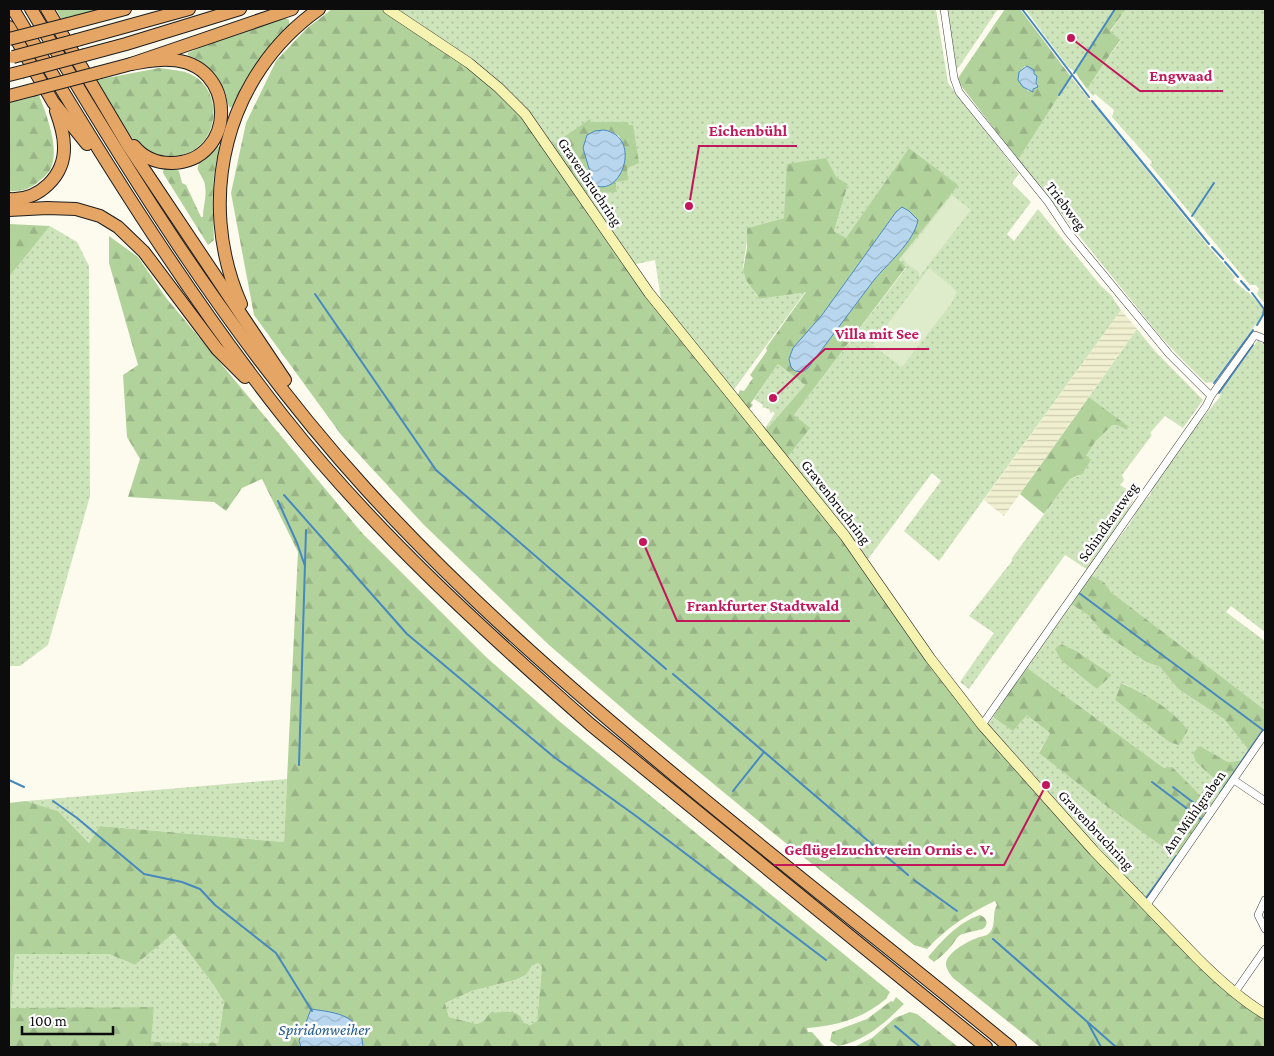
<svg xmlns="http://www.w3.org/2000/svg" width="1274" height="1056" font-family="'Crimson Pro',serif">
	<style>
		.farmland { fill: url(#farmland-rules) }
		.green { fill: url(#green-dots); fill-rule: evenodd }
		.forest { fill: url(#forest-firs); fill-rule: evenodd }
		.pitch { fill: #dfeccc }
		.water { fill: url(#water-waves); stroke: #4788bd }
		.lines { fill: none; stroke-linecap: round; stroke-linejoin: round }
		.stream { stroke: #4788bd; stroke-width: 2 }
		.street-casing { stroke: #3f3f3f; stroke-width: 8 }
		.secondary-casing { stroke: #2e2e2e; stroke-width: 11 }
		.highway-casing { stroke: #1d1d1d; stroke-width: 14 }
		.street { stroke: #fff; stroke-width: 7 }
		.secondary { stroke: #f6f2b0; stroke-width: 10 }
		.highway { stroke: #e4a565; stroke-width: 12 }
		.highway-bridge-casing { stroke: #1d1d1d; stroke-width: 14; stroke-linecap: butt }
		.highway-bridge { stroke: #e4a565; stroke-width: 12 }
		.labels { text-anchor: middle; stroke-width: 5; stroke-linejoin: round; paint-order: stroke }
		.street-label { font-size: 15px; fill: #0c0c0c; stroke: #fff }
		.water-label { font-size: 16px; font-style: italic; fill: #245b90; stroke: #fff }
		.leader { fill: none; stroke: #c2185b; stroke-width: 2 }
		.callout-dot { fill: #c2185b; stroke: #fff; stroke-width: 2 }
		.callout-label { font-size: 16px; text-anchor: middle; font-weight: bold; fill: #c2185b; stroke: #fff; stroke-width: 5; stroke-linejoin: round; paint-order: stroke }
	</style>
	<defs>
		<pattern id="farmland-rules" width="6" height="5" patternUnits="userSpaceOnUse" patternTransform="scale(1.25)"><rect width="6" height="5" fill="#f0efd0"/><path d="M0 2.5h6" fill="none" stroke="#cdccb1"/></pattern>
		<pattern id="green-dots" width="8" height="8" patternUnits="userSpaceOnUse" patternTransform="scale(1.25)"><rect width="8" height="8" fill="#cee4bb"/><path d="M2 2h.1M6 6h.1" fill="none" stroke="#b0c2a0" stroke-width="1.8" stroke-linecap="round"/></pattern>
		<pattern id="forest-firs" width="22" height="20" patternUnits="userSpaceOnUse" patternTransform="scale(1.25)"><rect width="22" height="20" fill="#b2d29c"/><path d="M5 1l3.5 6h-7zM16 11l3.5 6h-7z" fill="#98b385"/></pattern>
		<pattern id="water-waves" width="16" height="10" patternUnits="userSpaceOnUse" patternTransform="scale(1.25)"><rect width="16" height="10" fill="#b8d7ef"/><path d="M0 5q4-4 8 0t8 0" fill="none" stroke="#9db7cc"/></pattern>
	</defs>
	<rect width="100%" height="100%" fill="#fdfbee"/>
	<!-- farmland -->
	<path class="farmland" d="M1121,310L1137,329L1004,516L984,500Z"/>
	<!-- green -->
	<g class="green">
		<path d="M399,9H936L948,83L1019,174L1012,183L1031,202L1007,234L1014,241L1038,209L1101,286L1111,295L1121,310L939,561L904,531L941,481L932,473L868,559L834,513L786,459L794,415L906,268L899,261L957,185L909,148L846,239L834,231L848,184L836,177L784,218L747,228V241L743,267L744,275L759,299L806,291L733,391L662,306L655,260L632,265L585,194L617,191L616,182L627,167L628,122H591L551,146L404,15Z"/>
		<path d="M946,9H998L959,67L955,68Z"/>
		<path d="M1025,9H1114L1075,72L1068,67Z"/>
		<path d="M1126,9H1265V304L1257,294L1259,289L1256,285H1250L1150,165L1152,162L1112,117L1114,110L1095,94L1093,96L1087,89L1120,41L1110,32Z"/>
		<path d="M1071,77L1208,246L1235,277L1233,280L1247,292H1248L1263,308L1262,316L1213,382L1206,383C1190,368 1175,352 1160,336L1018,160Z"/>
		<path d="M50,226L77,242L89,266L90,496L48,645L20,666H9V277Z"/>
		<path d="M1137,329L1154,350L1203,400L1183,428L1165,416L1150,433L1152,435L1122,475L1124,480L1120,485L1128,490L1124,495L1133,501L1130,506L1131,508L1088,570L1065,555L969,689L960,682L994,633L969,616L1012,561V558L1070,479L1079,476L1086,456L1095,442L1112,424L1117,425L1127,430L1129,428L1089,397Z"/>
		<path d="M1258,340L1265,346V632L1231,606L1226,612L1265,641V710L1111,592L1105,583L1088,578L1131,522L1139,507L1150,495L1155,483L1199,422L1220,397L1221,392Z"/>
		<path d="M778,364L805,385L765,431L764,430L775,413L772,411L771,414L769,409L762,407L763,405L754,399Z"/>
		<path d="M1071,604L1088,615L1103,633L1146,662L1160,667L1178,689L1224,719L1247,748L1248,754L1244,760L1228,762L1200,746L1196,762L1224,788L1214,804L1202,797L1172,768H1164L1026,667ZM1061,644L1075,650L1112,675L1097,689ZM1122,683C1148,695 1170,708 1188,731L1169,742L1115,700Z"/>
		<path d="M1027,714L1050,733L1039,752L1179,854L1147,899L1124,875L988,724L993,717L1013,730Z"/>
		<path d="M287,779L284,842L100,826L89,843L58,811L26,801Z"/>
		<path d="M174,933L213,984L224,1002L218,1043L150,1042L154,1007L11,1009L15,954H109L135,965Z"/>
		<path d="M538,963L542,967L537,1021L530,1025L523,1022L477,1024L449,1017L445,1003L472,991L515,980L526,975L532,966Z"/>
	</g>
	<!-- forest -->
	<g class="forest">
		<path d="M56,9H103L62,20Z"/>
		<path d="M332,9H383L452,54L518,109L646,293L858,559L1064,824L1265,1018V1047H1040L953,978C950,974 946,969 946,964C946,953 968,941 977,938C982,936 988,936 991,931C996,923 992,913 997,905L995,901C970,913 947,927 927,949L914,945L767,828L636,720L549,645L424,525L342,436L254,315L231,193L246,123L276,61L306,29Z"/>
		<path d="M1005,9H1020L1071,77L1018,160L959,83L958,78ZM1025,66C1035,67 1034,76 1038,85L1033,90L1028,91L1018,80L1019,72Z"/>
		<path d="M1114,9H1126L1110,31L1120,40L1087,89L1075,72Z"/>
		<path d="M285,18L289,20V27L254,68L234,105L230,108C227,103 227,97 225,92C218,74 206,63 188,55V53L206,45Z"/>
		<path d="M159,68C167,69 177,70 185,72C229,86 221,157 170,156C157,155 148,153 138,144C123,131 107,98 96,80Z"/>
		<path d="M39,95C46,114 60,148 51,168C49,173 43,178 38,182C30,189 20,192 9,191V103Z"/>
		<path d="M590,119L591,122H628L629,125H633L639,163L627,168L628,180L616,182L617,192L585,194L551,146ZM601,130L610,131L619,136C631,155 622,194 595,185L593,182L583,148L587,135Z"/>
		<path d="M217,146L220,147C210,180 213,206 214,240L208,245L163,173V171L165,169L172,168L179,171L182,183L186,185L201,217H203C203,206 207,198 205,185C204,179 200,175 198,170C197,167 199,165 199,162L209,155V152Z"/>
		<path d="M909,148L958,185L899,260L906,267L794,415L810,428L786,459L765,431L805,385L778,364L751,403L753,405L748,410L737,397L740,390L744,391L753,378L750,375L767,351L766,348L806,292L759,299L757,295L746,280L743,271L747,248V228L784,218L787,164L826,158L836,177L848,184L834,231L846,238ZM896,212L917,225C911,235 904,248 896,256C888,264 881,271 874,280L808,367C805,368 804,371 801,372C793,375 791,364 789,359L793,348L822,315Z"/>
		<path d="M9,224L50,226L9,277Z"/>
		<path d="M109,236L138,257L167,299L362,533L486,657L559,721L890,992L887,997V998C864,1018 837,1026 807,1028L808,1032H812L825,1047H9V803L26,801L58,811L89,843L100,826L284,842L298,552L262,479L242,488L226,511L214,502L128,497L140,459L127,437L123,375L138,365L109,263ZM174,933L213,984L224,1002L218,1043L151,1042L154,1007L11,1008L15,954H109L135,965ZM538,963L542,967L537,1021L530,1025L523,1022C519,1008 503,1012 490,1013L483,1022L477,1024L449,1017L445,1003L472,991L515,980L526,975L532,966Z"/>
		<path d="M1089,397L1129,427L1127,430L1117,425H1112L1095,442L1086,456L1091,460L1082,474L1070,479L1044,514L1020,494Z"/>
		<path d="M1092,576L1105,583L1111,592L1265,710V730L1248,754L1247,748L1224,719L1178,689L1160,667L1146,662L1103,633L1088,615L1071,604L1088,578Z"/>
		<path d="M1061,644L1075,650L1112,675L1097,689L1061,660L1055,649Z"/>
		<path d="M1026,667L1164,768L1172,767L1202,797L1214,804L1179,854L1163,847L1108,807L1039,753L1050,733L1027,715L1013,731L993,717Z"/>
		<path d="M1121,683C1147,694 1170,708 1188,730L1179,745L1169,742L1115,700Z"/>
		<path d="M1200,746L1228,762L1244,760L1224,788L1196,762L1193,753Z"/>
		<path d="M980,915C985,917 989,922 985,927C983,931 966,931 959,936C956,938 954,943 952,945C947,951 940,958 934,962L928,957C941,942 958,922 980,915Z"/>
		<path d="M896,997L904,1004C885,1023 865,1041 838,1046L830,1041L832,1032L867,1019L891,1001L893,1002Z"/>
		<path d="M910,1012L917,1014L958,1047H854L872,1038L895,1018Z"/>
	</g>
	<!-- pitch -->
	<g class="pitch">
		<path d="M952,195L971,210L919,277V272L907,264L903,257Z"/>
		<path d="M929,268L950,285L957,292L951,304L902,367L872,345Z"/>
	</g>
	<!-- water -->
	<g class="water">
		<path d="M1027,66L1034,70V74L1037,76L1036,82L1038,87L1033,89V92L1023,87L1018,80L1019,72Z"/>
		<path d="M604,130C643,137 621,198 595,185L593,182L583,148L587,135L595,131Z"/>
		<path d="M902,207L909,211L918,220C914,242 887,264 874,280L808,368L802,372L795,371L791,367L789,359L793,348L822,315L896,212Z"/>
		<path d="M311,1009C337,1013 361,1014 363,1047H301L299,1041Z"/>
	</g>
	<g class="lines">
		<!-- stream -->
		<g class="stream">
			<path d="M1022,9L1089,97"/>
			<path d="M1074,73L1115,9"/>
			<path d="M1059,95L1072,75"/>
			<path d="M1092,101L1209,244"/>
			<path d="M1192,216L1214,183"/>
			<path d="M1212,247L1223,259"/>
			<path d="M1225,262L1238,277"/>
			<path d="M1241,281L1249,290"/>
			<path d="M1252,293L1264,309L1263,315L1257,325"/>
			<path d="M315,294L436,470L666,669"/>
			<path d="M1264,343L1265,344"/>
			<path d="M1214,383L1253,330"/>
			<path d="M1219,393L1253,345"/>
			<path d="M284,495L407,634L554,757L636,816L826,960"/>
			<path d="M278,501L297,543L305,566"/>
			<path d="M1079,593L1263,730L1220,793"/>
			<path d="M673,674L908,875"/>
			<path d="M299,765L306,530"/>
			<path d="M9,780L24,787"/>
			<path d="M1152,782L1202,820"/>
			<path d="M1173,787L1207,813"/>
			<path d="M733,791L764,752"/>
			<path d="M53,801L77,818L144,874L182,882L200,889L215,905L276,953L312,1011"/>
			<path d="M914,880L957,911"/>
			<path d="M1146,898L1176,856"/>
			<path d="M993,939L1116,1047"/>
			<path d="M1088,1023L1101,1047"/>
			<path d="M895,1026L920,1047"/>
		</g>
		<!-- street casing -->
		<g class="street-casing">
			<g id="street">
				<path d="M944,9L954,78L959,92L1048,202L1068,232L1169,354L1211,396"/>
				<path d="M982,725L1206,406L1211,396L1255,335L1265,339"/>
				<path d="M1234,780L1265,801"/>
				<path d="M1265,900L1258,915L1265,929"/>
				<path d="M1146,906L1265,734"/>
				<path d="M1235,992L1265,949"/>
			</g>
		</g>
		<!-- secondary casing -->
		<g class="secondary-casing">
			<path id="secondary" d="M388,9L469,63L499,88L525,114L649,293L845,536L930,658L982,725L1094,851L1197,958C1218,979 1240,999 1265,1014"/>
		</g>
		<!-- highway casing -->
		<g class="highway-casing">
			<g id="highway">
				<path d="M13,9C97,149 182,288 283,416C373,530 482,629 591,725L986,1047"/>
				<path d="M31,9C131,177 234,344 366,489C468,601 583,700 701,797C803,881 908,963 1010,1047"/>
				<path d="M47,9L129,147L285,380"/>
				<path d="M68,24L125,9"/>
				<path d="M9,27L53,102L87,144"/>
				<path d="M77,40L189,9"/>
				<path d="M85,55L126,44L240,9"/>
				<path d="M131,64C144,62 157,59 170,60C238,62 238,162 171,163C156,163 144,158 134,146"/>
				<path d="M97,73L131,64L292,9"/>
				<path d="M9,75L21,72"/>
				<path d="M9,96L32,90"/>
				<path d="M9,199C39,201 65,176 64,146C64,134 60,122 56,111"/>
				<path d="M9,210L47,208L76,209L100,216L118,227L144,252L217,349L245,377"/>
				<path d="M241,304C195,200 225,75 319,9"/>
			</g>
		</g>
		<!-- street -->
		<use href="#street" class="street"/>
		<!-- secondary -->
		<use href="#secondary" class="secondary"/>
		<!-- highway -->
		<use href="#highway" class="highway"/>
		<!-- highway-bridge casing -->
		<g class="highway-bridge-casing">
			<g id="highway-bridge">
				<path d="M9,39L68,24"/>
				<path d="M13,57L77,40"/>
				<path d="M21,72L85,55"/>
				<path d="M32,90L97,73"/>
			</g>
		</g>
		<!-- highway-bridge -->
		<use href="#highway-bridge" class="highway-bridge"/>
	</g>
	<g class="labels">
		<!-- street labels -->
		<g class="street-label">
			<text transform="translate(590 182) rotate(56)" y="5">Gravenbruchring</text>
			<text transform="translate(1066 206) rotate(53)" y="5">Triebweg</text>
			<text transform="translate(836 502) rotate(52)" y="5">Gravenbruchring</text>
			<text transform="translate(1108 522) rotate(-55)" y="5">Schindkautweg</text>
			<text transform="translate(1194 812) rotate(-55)" y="5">Am Mühlgraben</text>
			<text transform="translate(1096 830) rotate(47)" y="5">Gravenbruchring</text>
		</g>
		<!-- water labels -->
		<g class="water-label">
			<text x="324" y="1035">Spiridonweiher</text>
		</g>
	</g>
	<!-- callouts -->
	<path class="leader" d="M1071 38L1140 91H1223M689 206L699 146H797M773 398L825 349H929M643 542L677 621H850M1046 785L1004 865H774"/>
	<g class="callout-dot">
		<circle cx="1071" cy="38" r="5"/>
		<circle cx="689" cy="206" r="5"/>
		<circle cx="773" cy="398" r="5"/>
		<circle cx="643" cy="542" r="5"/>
		<circle cx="1046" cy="785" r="5"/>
	</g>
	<g class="callout-label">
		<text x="1181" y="81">Engwaad</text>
		<text x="748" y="136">Eichenbühl</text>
		<text x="877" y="339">Villa mit See</text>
		<text x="763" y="611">Frankfurter Stadtwald</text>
		<text x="889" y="855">Geflügelzuchtverein Ornis e. V.</text>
	</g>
	<!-- border -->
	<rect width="1274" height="1056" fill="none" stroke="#0c0c0c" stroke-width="20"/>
	<!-- scale -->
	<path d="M22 1026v8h91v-8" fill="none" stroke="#0c0c0c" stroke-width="2.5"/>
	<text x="30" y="1026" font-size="15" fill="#0c0c0c" stroke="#ffffff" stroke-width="4" paint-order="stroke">100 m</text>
</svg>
